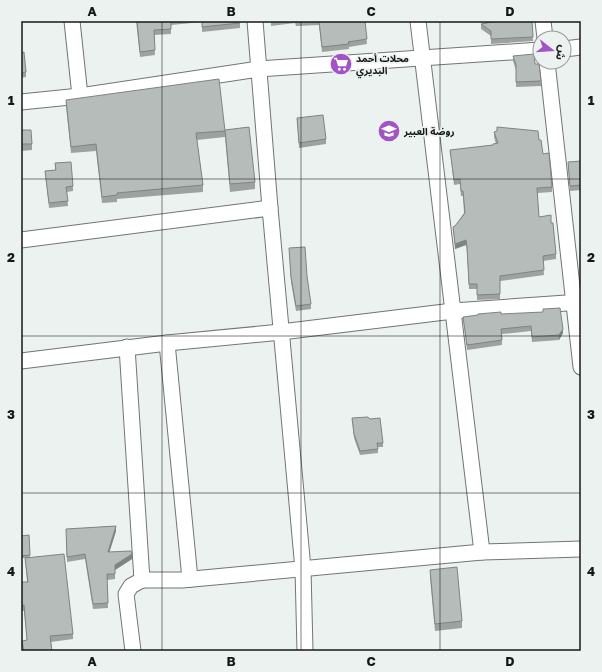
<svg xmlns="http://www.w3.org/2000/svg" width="602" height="672" font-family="'Golos Text','Noto Sans Arabic',sans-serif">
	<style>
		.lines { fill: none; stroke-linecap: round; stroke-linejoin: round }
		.minor-casing { stroke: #707674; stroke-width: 17 }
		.minor { stroke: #fff; stroke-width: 15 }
		.wall { fill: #9da2a0 }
		.shaded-wall { fill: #7f8482 }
		.building { fill: #b6bcba; stroke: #7f8482 }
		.grid { fill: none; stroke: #161817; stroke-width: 1; stroke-opacity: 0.55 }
		.labels { text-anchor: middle; stroke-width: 3.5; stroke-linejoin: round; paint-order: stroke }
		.poi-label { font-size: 10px; font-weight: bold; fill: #161817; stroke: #ecf2f0; text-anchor: start }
		.neatline { fill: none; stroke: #161817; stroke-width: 1.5 }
		.grid-label { font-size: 13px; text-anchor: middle; font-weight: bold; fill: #161817 }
	</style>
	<rect width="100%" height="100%" fill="#ecf2f0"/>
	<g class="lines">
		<!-- minor casing -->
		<g class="minor-casing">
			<g id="minor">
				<path d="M72,21L80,96"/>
				<path d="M255,21L270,208L303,569L305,651"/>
				<path d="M418,21L482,552"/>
				<path d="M543,21L545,38"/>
				<path d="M564,49L581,47"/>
				<path d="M547,62L581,367"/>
				<path d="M21,102L80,96L258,69L540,50"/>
				<path d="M21,240L270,208"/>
				<path d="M167,343L190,579"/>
				<path d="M127,347L142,580H182L482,552L581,549"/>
				<path d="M21,361L167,343L281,332L453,311L581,302"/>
				<path d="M133,651L126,594L131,586L142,580"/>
			</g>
		</g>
		<!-- minor -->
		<use href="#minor" class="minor"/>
	</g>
	<!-- wall -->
	<g class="wall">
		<path d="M136,21H240V28L202,32V22L171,25V34L154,35L155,55L140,57Z"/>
		<path d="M271,21H365L367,44L349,47V49L322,52L319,25L296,26L295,23L271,26Z"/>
		<path d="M488,21H532L533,41L491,44V36L481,29V24L489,22Z"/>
		<path d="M21,53L26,72V77L21,78Z"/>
		<path d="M513,56L535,64L541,81V86L516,87V70L513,61Z"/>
		<path d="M66,100L225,131L255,182V189L230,192L225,137L197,140L203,185V192L117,199V202L102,203L96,151L71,153L66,106Z"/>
		<path d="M297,118L326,139V144L299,148Z"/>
		<path d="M21,130L32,144V150L21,151Z"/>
		<path d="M494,132L539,140L543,154L552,187V192L537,193L539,217L556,254V259L543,261L544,275L500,281V299L477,300V289H469L467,252L466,245L455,249L453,227L455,226L464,213L463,196H461L460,184L454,185L450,150L493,145L496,144L494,137Z"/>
		<path d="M581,161V190L570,191L568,162Z"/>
		<path d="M55,163L73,186V191L67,192L68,206L49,208L45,171L55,170Z"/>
		<path d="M289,248L311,304V309L296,311L291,282Z"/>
		<path d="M543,309L563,333L559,340L532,342L531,331L502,334V345L467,350L463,317L543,312Z"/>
		<path d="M352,418L383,443V447H378V453L360,455L354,438Z"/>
		<path d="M116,531L109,552L132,559L115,570V579L107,580L108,608L93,609L85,559L67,562L66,534Z"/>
		<path d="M29,535L30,558H21V536Z"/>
		<path d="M25,558L73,634V639L51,642L52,651H23L22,641L27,640L24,611H21V582H27Z"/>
		<path d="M430,570L462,621V628L435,631L430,577Z"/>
	</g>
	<!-- shaded-wall -->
	<g class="shaded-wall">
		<path d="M466,240V245L455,249V244Z"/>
		<path d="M563,329V333L559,340V335Z"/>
		<path d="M116,526V531L108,557V552Z"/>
		<path d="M132,554V559L115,570V565Z"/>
	</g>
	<!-- building -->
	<g class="building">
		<path d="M137,21H171V29L154,30L155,50L140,52Z"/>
		<path d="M202,21H240V23L202,27Z"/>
		<path d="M319,21H365L367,39L348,42L349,44L322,47Z"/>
		<path d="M491,21H532L533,37L491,39V31L481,24L492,22Z"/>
		<path d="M24,52L26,72L21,73V53Z"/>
		<path d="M534,54L535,64H539L541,81L516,82V65L513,56Z"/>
		<path d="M219,79L225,131L196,133L203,185L117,193V195L102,197L96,144L71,147L66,100Z"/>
		<path d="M323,115L326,139L299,143L297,118Z"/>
		<path d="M249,127L255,182L230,184L225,130Z"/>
		<path d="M497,127L538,131L539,140H541L543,154L549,153L552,187L537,188L539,217L551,215V223H553L556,254L543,256L544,270L500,276V294L477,295V284H469L467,247L466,240L455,244L453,227L455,226L465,213L463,191H461L460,179L454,180L450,150L493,145V144L498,143L494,132L497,131Z"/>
		<path d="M21,130H31L32,144H21Z"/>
		<path d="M581,161V185L570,186L568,162Z"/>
		<path d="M71,162L73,186L66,187L68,201L49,203L45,171L56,170L55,163Z"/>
		<path d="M305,247L307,276L311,304L296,306L291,277L289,248Z"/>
		<path d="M560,308L563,329L559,335L532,337L531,326L501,329L502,340L467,345L463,317L478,315V314L501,312V314L543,312V309Z"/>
		<path d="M368,417L370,419L380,418L383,443H377L378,449L360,451L354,434L352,418Z"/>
		<path d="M116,526L108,552L131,551L132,554L115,565V574H107L108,603L93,604L85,554L67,557L66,529Z"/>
		<path d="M29,535L30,555L21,556V536Z"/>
		<path d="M64,554L73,634L50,636L52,651H24L22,641L27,640L24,605L21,606V582H28L25,558Z"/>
		<path d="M457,567L462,621L435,624L430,570Z"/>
	</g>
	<!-- grid -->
	<path class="grid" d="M162,21V651M301,21V651M440,21V651M21,179H581M21,336H581M21,493H581"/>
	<!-- icons -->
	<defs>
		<g id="supermarket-disc" transform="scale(1.15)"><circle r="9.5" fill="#a253c4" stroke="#ecf2f0"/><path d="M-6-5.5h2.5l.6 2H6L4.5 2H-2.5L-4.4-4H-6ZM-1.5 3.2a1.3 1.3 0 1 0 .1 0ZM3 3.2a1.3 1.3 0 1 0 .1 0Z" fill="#fff"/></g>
		<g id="school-disc" transform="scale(1.15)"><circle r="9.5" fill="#a253c4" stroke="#ecf2f0"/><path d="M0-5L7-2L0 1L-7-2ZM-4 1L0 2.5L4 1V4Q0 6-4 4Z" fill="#fff"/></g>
	</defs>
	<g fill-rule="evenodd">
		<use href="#supermarket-disc" x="341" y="64"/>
		<use href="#school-disc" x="389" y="131"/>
	</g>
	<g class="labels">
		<!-- poi labels -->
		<g class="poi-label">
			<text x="356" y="62">محلات أحمد<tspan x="356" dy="12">البديري</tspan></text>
			<text x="404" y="135">روضة العبير</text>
		</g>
	</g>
	<!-- border -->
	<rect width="602" height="672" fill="none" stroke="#ecf2f0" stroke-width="44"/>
	<!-- north arrow -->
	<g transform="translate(552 50) rotate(107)"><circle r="19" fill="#ecf2f0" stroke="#969b99"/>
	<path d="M0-3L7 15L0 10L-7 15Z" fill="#a253c4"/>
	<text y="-6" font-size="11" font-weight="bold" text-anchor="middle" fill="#161817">ش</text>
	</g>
	<rect x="22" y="22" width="558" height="628" class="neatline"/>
	<g class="grid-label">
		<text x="92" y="16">A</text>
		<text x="231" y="16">B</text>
		<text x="371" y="16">C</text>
		<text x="510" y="16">D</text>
		<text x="11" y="105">1</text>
		<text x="591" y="105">1</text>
		<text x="11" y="262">2</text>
		<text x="591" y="262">2</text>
		<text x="11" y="419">3</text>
		<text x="591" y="419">3</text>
		<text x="11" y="576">4</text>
		<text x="591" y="576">4</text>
		<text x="92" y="666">A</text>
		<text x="231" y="666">B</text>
		<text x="371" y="666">C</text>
		<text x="510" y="666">D</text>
	</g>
</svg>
